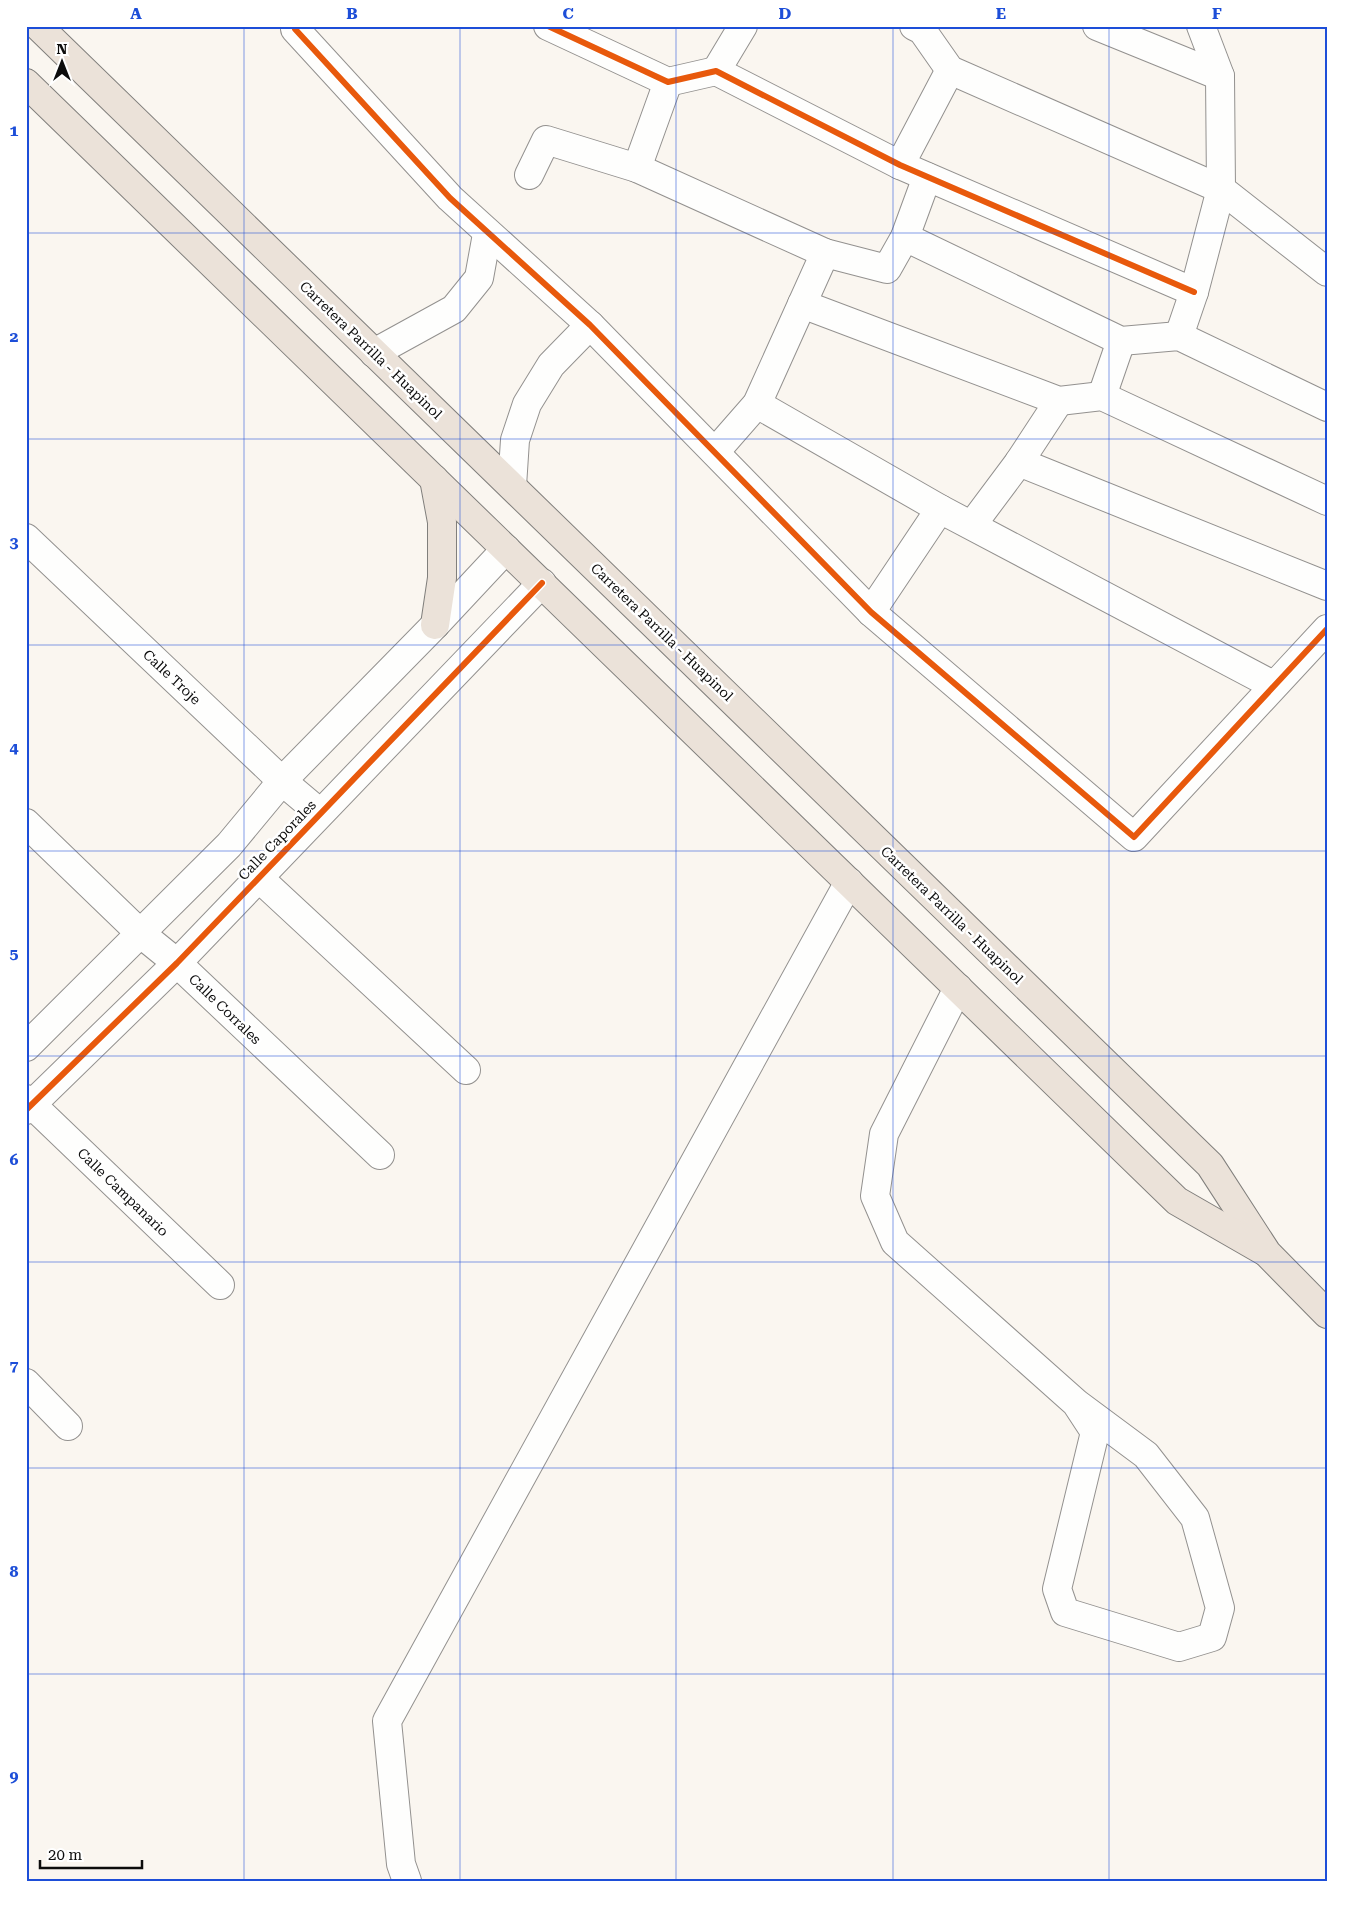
<svg xmlns="http://www.w3.org/2000/svg" width="1353" height="1907" font-family="'Roboto Serif',serif">
	<style>
		.lines { fill: none; stroke-linecap: round; stroke-linejoin: round }
		.minor-casing { stroke: #93918f; stroke-width: 30 }
		.major-casing { stroke: #807f7c; stroke-width: 30 }
		.minor { stroke: #fefefd; stroke-width: 28 }
		.major { stroke: #ebe2d9; stroke-width: 28 }
		.cycleway-casing { stroke: #fff; stroke-width: 9 }
		.cycleway { stroke: #e8590c; stroke-width: 6 }
		.grid { fill: none; stroke: #1d4ed8; stroke-width: 1; stroke-opacity: 0.55 }
		.labels { text-anchor: middle; stroke-width: 5; stroke-linejoin: round; paint-order: stroke }
		.street-label { font-size: 14px; fill: #0c0c0c; stroke: #fff }
		.neatline { fill: none; stroke: #1d4ed8; stroke-width: 2 }
		.grid-label { font-size: 16px; text-anchor: middle; font-weight: bold; fill: #1d4ed8 }
	</style>
	<rect width="100%" height="100%" fill="#faf6f0"/>
	<g class="lines">
		<!-- minor casing -->
		<g class="minor-casing">
			<g id="minor">
				<path d="M297,26L295,29L450,198L590,325L871,612L1134,837L1327,629"/>
				<path d="M548,26L668,82L716,71L900,165L1194,292"/>
				<path d="M914,26L922,30L950,70L1221,189L1327,272"/>
				<path d="M1097,26L1220,76"/>
				<path d="M716,71L743,26"/>
				<path d="M900,165L950,70"/>
				<path d="M637,168L668,82"/>
				<path d="M529,175L546,140L637,168L825,253L887,269L905,237L927,177"/>
				<path d="M905,237L1121,341L1179,336L1327,407"/>
				<path d="M802,304L1059,401L1102,396L1327,501"/>
				<path d="M1179,336L1194,292L1221,189L1220,76L1201,26"/>
				<path d="M374,353L454,309L479,278L487,234"/>
				<path d="M1102,396L1121,341"/>
				<path d="M757,404L940,509L1273,685"/>
				<path d="M715,452L757,404L825,253"/>
				<path d="M1019,462L1327,586"/>
				<path d="M512,486L515,440L527,404L551,365L590,325"/>
				<path d="M972,525L1019,462L1059,401"/>
				<path d="M26,538L282,781L320,813"/>
				<path d="M871,612L940,509"/>
				<path d="M26,823L140,933L177,963L380,1155"/>
				<path d="M259,878L466,1070"/>
				<path d="M958,988L884,1134L875,1196L895,1242L1076,1403L1146,1455L1195,1518L1220,1608L1212,1637L1179,1647L1065,1612L1057,1589L1095,1432L1076,1403"/>
				<path d="M26,1047L229,845L282,781L435,625L506,549"/>
				<path d="M26,1099L220,1285"/>
				<path d="M26,1110L177,963L542,583"/>
				<path d="M26,1383L68,1426"/>
				<path d="M407,1881L401,1864L387,1721L849,882"/>
			</g>
		</g>
		<!-- major casing -->
		<g class="major-casing">
			<g id="major">
				<path d="M38,26L1210,1165L1267,1253L1327,1314"/>
				<path d="M26,83L1177,1201L1264,1251"/>
				<path d="M434,479L442,522V578L435,625"/>
			</g>
		</g>
		<!-- minor -->
		<use href="#minor" class="minor"/>
		<!-- major -->
		<use href="#major" class="major"/>
		<!-- cycleway casing -->
		<g class="cycleway-casing">
			<g id="cycleway">
				<path d="M297,26L295,29L450,198L590,325L871,612L1134,837L1327,629"/>
				<path d="M548,26L668,82L716,71L900,165L1194,292"/>
				<path d="M26,1110L177,963L542,583"/>
			</g>
		</g>
		<!-- cycleway -->
		<use href="#cycleway" class="cycleway"/>
	</g>
	<!-- grid -->
	<path class="grid" d="M244,26V1881M460,26V1881M676,26V1881M893,26V1881M1109,26V1881M26,233H1327M26,439H1327M26,645H1327M26,851H1327M26,1056H1327M26,1262H1327M26,1468H1327M26,1674H1327"/>
	<g class="labels">
		<!-- street labels -->
		<g class="street-label">
			<text transform="translate(371 350) rotate(44)" y="5">Carretera Parrilla - Huapinol</text>
			<text transform="translate(662 632) rotate(44)" y="5">Carretera Parrilla - Huapinol</text>
			<text transform="translate(172 677) rotate(43)" y="5">Calle Troje</text>
			<text transform="translate(277 840) rotate(-46)" y="5">Calle Caporales</text>
			<text transform="translate(952 915) rotate(44)" y="5">Carretera Parrilla - Huapinol</text>
			<text transform="translate(225 1009) rotate(44)" y="5">Calle Corrales</text>
			<text transform="translate(123 1192) rotate(44)" y="5">Calle Campanario</text>
		</g>
	</g>
	<!-- border -->
	<rect width="1353" height="1907" fill="none" stroke="#ffffff" stroke-width="55"/>
	<!-- north arrow -->
	<g transform="translate(62 62)" stroke="#ffffff" stroke-width="4" paint-order="stroke">
	<path d="M0-4L9 19L0 12L-9 19Z" fill="#0c0c0c"/>
	<text y="-8" font-size="14" font-weight="bold" text-anchor="middle" fill="#0c0c0c">N</text>
	</g>
	<!-- scale -->
	<path d="M40 1860v8h102v-8" fill="none" stroke="#0c0c0c" stroke-width="2.5"/>
	<text x="48" y="1860" font-size="15" fill="#0c0c0c" stroke="#ffffff" stroke-width="4" paint-order="stroke">20 m</text>
	<rect x="28" y="28" width="1298" height="1852" class="neatline"/>
	<g class="grid-label">
		<text x="136" y="19">A</text>
		<text x="352" y="19">B</text>
		<text x="568" y="19">C</text>
		<text x="785" y="19">D</text>
		<text x="1001" y="19">E</text>
		<text x="1217" y="19">F</text>
		<text x="14" y="136">1</text>
		<text x="14" y="342">2</text>
		<text x="14" y="548">3</text>
		<text x="14" y="753">4</text>
		<text x="14" y="959">5</text>
		<text x="14" y="1165">6</text>
		<text x="14" y="1371">7</text>
		<text x="14" y="1577">8</text>
		<text x="14" y="1782">9</text>
	</g>
</svg>
